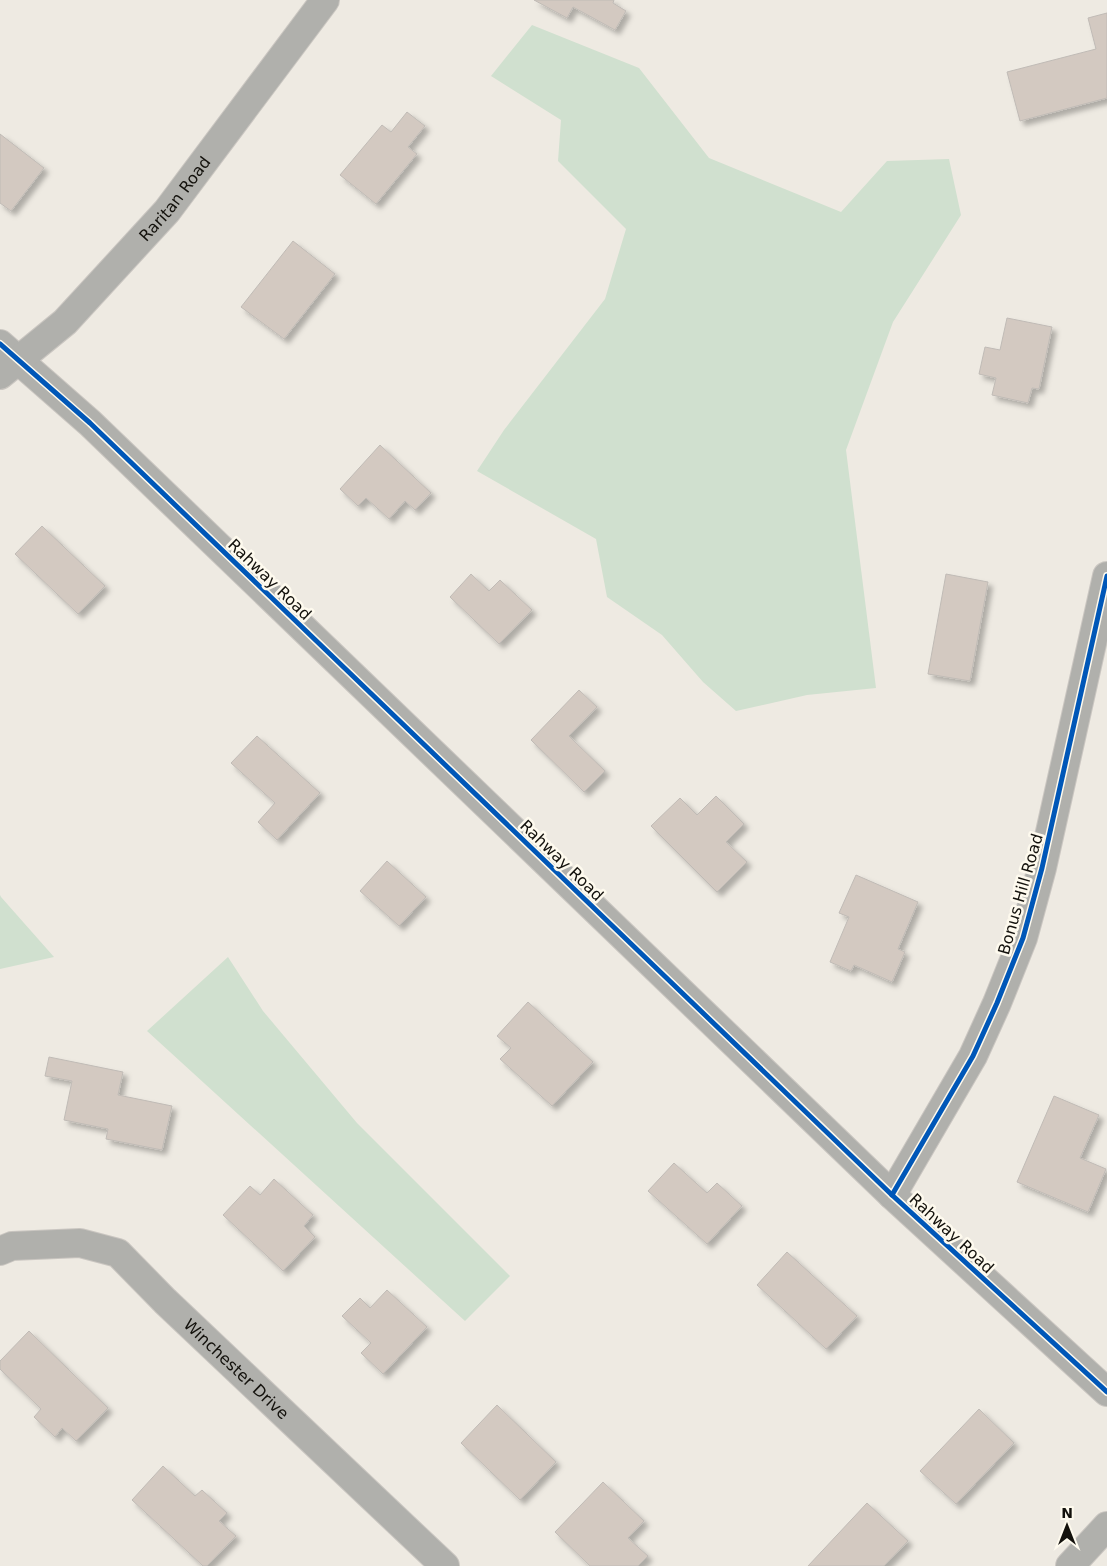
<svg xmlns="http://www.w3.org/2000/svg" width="1107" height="1566" font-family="'DejaVu Sans',sans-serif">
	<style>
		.green { fill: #d0e0cf }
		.building { fill: #d3c9c1; stroke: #c0bbb6; filter: url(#shadow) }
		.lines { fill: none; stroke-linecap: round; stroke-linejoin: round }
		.minor-casing { stroke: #cac6c1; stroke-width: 30 }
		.minor { stroke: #b0b0ac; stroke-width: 28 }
		.cycleway-casing { stroke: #fefaee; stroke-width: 8 }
		.cycleway { stroke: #0057b8; stroke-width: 5 }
		.labels { text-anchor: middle; stroke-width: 5; stroke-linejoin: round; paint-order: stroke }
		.street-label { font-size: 16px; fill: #13110c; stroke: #fefaee }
	</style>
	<defs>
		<filter id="shadow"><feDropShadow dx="4.5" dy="4.5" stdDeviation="2.5" flood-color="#0004"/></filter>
	</defs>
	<rect width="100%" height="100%" fill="#eeeae2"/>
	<!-- green -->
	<g class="green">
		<path d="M532,25L639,68L709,158L841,212L887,161L949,159L961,215L893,322L846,450L876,688L807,695L736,711L703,682L662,635L607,597L596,539L477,471L504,430L605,299L626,229L558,161L561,120L491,76Z"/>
		<path d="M0,895L1,897L54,957L0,969Z"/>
		<path d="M228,957L263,1011L357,1123L510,1276L465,1321L147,1031Z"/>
	</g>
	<!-- building -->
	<g class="building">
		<path d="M534,0H614L613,3L626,11L615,30L573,7L567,18Z"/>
		<path d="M1107,13V98L1020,121L1007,72L1096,49L1088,18Z"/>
		<path d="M407,112L425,126L408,147L417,154L376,204L340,175L382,125L391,132Z"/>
		<path d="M0,134L44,168L11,211L0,203Z"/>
		<path d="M293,241L335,274L284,339L241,307Z"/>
		<path d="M1007,318L1052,327L1039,389L1032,388L1028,403L992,395L996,378L979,374L985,347L1000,350Z"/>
		<path d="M380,445L431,493L415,510L405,501L389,519L366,498L358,506L340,489Z"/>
		<path d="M42,526L105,586L78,614L15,554Z"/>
		<path d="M471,574L489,591L500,580L532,610L499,644L450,597Z"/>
		<path d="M946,574L988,582L970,681L928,674Z"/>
		<path d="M579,690L597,707L569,736L605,771L584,792L531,740Z"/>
		<path d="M257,736L320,793L277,840L258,822L275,803L231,763Z"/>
		<path d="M716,796L744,824L726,842L747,862L717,892L651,826L680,798L697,815Z"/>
		<path d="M387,861L426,897L399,926L360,891Z"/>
		<path d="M856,875L918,902L898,949L905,952L892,982L854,965L851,971L830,962L849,917L839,913Z"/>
		<path d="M528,1002L593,1062L552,1106L500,1059L511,1048L497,1036Z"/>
		<path d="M49,1057L123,1072L118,1095L172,1106L162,1150L106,1139L108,1129L64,1120L72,1081L45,1076Z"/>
		<path d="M1054,1096L1099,1115L1080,1158L1106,1169L1088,1212L1017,1182Z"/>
		<path d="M674,1163L707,1193L717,1183L742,1206L707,1244L648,1191Z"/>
		<path d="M274,1179L313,1215L304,1226L315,1237L283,1271L223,1215L250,1186L260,1195Z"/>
		<path d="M787,1252L857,1316L826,1349L757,1285Z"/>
		<path d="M387,1290L427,1327L383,1374L361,1353L371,1343L342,1316L360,1298L370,1308Z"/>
		<path d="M29,1331L108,1408L76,1441L62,1428L55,1437L34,1417L41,1409L0,1369V1361Z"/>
		<path d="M497,1405L556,1462L520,1500L461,1443Z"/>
		<path d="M979,1409L1014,1443L956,1504L920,1471Z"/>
		<path d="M163,1466L195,1496L202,1490L227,1513L219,1521L236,1536L207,1566H203L132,1500Z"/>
		<path d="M603,1482L644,1521L628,1538L648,1556L638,1566H590L555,1532Z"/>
		<path d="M867,1503L908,1541L884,1566H808Z"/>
	</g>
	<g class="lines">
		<!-- minor casing -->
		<g class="minor-casing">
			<g id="minor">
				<path d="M0,344L90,423L892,1195L1107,1392"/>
				<path id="s1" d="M0,375L65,322L167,211L325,0"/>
				<path d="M892,1195L973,1056L997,1003L1023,938L1042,868L1107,576"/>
				<path id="s2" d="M0,1251L12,1246L80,1243L118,1253L165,1301L445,1566"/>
				<path d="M1070,1566L1107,1526"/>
			</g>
		</g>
		<!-- minor -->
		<use href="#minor" class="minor"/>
		<!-- cycleway casing -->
		<g class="cycleway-casing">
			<g id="cycleway">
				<path d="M0,344L90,423L892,1195L1107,1392"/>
				<path d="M892,1195L973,1056L997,1003L1023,938L1042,868L1107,576"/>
			</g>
		</g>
		<!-- cycleway -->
		<use href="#cycleway" class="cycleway"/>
	</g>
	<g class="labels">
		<!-- street labels -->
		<g class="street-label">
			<text dy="6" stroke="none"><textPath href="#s1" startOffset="249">Raritan Road</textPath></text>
			<text transform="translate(270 579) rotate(44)" y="6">Rahway Road</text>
			<text transform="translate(562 860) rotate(44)" y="6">Rahway Road</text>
			<text transform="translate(1020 894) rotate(-74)" y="6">Bonus Hill Road</text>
			<text transform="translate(952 1233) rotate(43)" y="6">Rahway Road</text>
			<text dy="6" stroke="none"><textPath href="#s2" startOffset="286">Winchester Drive</textPath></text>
		</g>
	</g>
	<!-- north arrow -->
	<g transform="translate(1067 1526)" stroke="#fefaee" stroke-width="4" paint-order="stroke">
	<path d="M0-4L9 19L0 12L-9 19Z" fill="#13110c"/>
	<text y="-8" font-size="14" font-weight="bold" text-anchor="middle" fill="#13110c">N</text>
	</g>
</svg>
